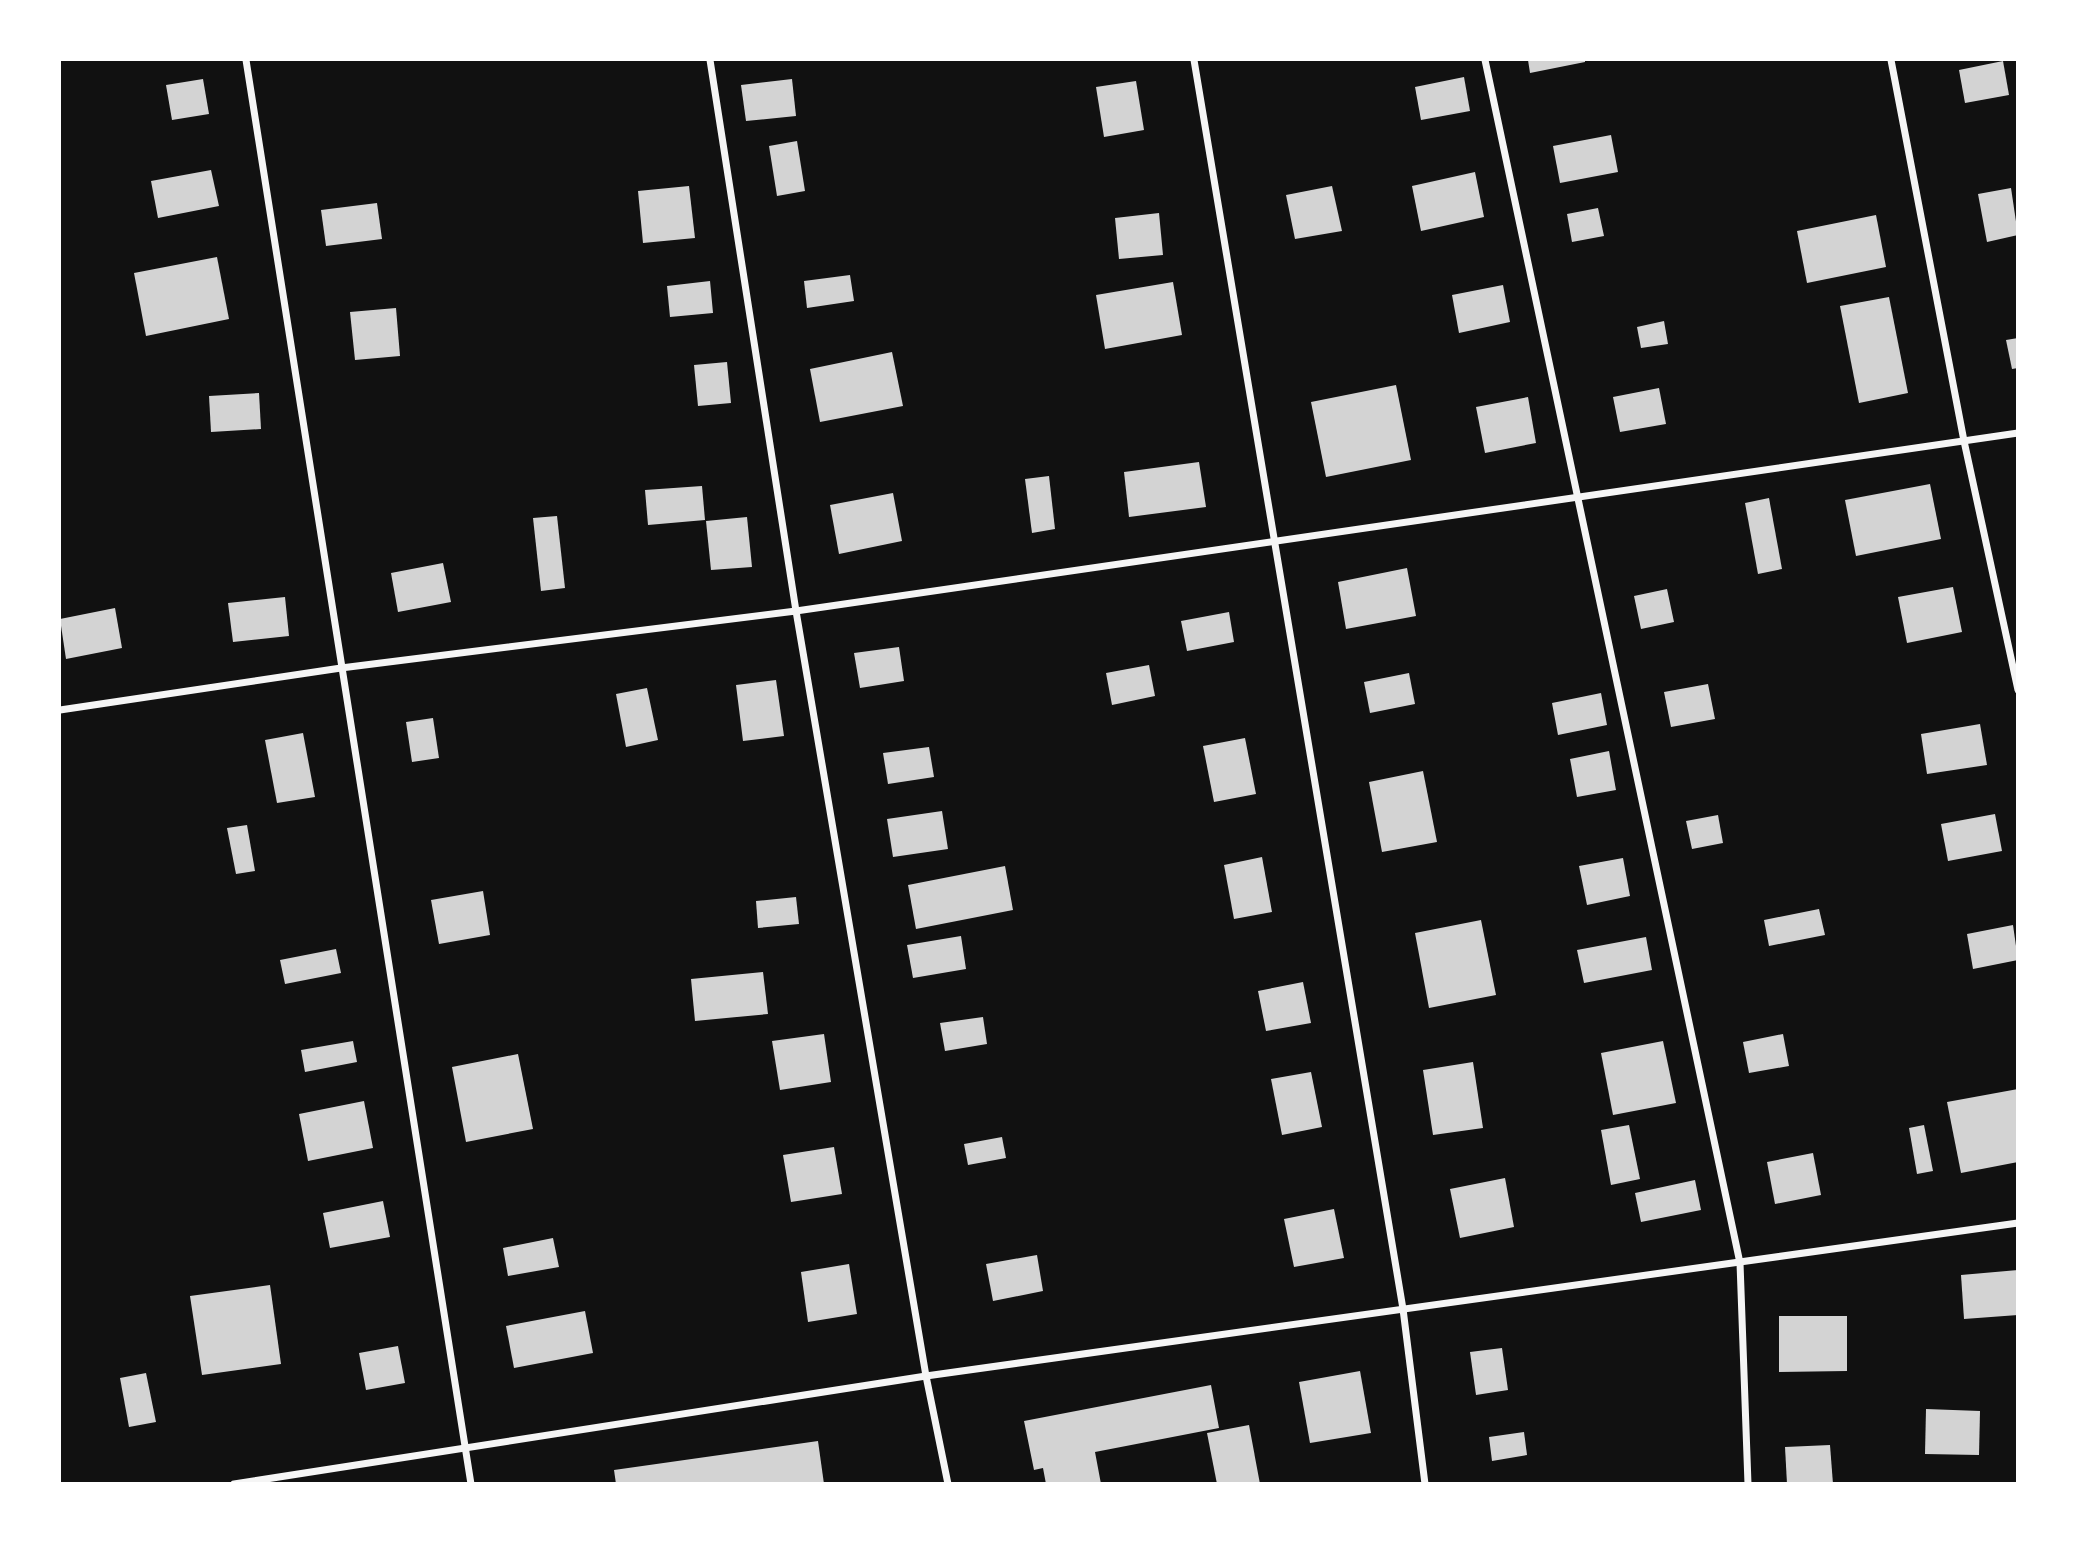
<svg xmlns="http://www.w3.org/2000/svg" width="2077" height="1543" font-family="Raleway,sans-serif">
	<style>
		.building { fill: #d3d3d3 }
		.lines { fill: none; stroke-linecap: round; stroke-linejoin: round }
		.minor { stroke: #f5f5f5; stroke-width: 7 }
	</style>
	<rect width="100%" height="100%" fill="#111"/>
	<!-- building -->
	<g class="building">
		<path d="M1528,60H1585V62L1530,73Z"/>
		<path d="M2003,61L2009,95L1965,103L1959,70Z"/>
		<path d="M1464,77L1470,111L1421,120L1415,87Z"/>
		<path d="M203,79L209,114L172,120L166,85Z"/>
		<path d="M792,79L796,116L746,121L741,85Z"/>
		<path d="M1136,81L1144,130L1104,137L1096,87Z"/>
		<path d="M1611,135L1618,172L1560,183L1553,146Z"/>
		<path d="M797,141L805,191L777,196L769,146Z"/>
		<path d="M211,170L219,206L158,218L151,181Z"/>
		<path d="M1475,172L1484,217L1421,231L1412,186Z"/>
		<path d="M689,186L695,238L643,243L638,191Z"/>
		<path d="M1332,186L1342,231L1295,239L1286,195Z"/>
		<path d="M2011,188L2018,235L1987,242L1978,194Z"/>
		<path d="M377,203L382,239L326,246L321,210Z"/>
		<path d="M1598,208L1604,236L1572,242L1567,214Z"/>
		<path d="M1159,213L1163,255L1119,259L1115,218Z"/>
		<path d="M1876,215L1886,267L1807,283L1797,231Z"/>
		<path d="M217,257L229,319L146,336L134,273Z"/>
		<path d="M850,275L854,301L807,308L804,281Z"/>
		<path d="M710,281L713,313L670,317L667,286Z"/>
		<path d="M1173,282L1182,335L1105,349L1096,295Z"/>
		<path d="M1503,285L1510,322L1459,333L1452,295Z"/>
		<path d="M1889,297L1908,393L1859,403L1840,306Z"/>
		<path d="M396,308L400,356L355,360L350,312Z"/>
		<path d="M1664,321L1668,344L1641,348L1637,327Z"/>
		<path d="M2018,338V368L2012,369L2006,340Z"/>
		<path d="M892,352L903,406L820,422L810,369Z"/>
		<path d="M727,362L731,403L698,406L694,365Z"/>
		<path d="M1396,385L1411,460L1326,477L1311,402Z"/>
		<path d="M1659,388L1666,424L1620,432L1613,397Z"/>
		<path d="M259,393L261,429L211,432L209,396Z"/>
		<path d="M1528,397L1536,443L1485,453L1476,407Z"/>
		<path d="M1199,462L1206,507L1129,517L1124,472Z"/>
		<path d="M1049,476L1055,529L1032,533L1025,479Z"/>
		<path d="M1930,484L1941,539L1856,556L1845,500Z"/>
		<path d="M702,486L705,520L648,525L645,490Z"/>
		<path d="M893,493L902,541L839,554L830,505Z"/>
		<path d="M1769,498L1782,569L1758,574L1745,503Z"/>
		<path d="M557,516L565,588L541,591L533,518Z"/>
		<path d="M747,517L752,567L711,570L706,521Z"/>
		<path d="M443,563L451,602L398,612L391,573Z"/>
		<path d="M1407,568L1416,616L1346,629L1338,582Z"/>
		<path d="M1953,587L1962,632L1907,643L1898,597Z"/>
		<path d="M1667,589L1674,622L1641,629L1634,596Z"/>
		<path d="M285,597L289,636L233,642L228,603Z"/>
		<path d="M115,608L122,648L66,659L60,619Z"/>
		<path d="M1229,612L1234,642L1187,651L1181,621Z"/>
		<path d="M899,647L904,681L860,688L854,653Z"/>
		<path d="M1149,665L1155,696L1112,705L1106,673Z"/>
		<path d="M1409,673L1415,704L1370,713L1364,682Z"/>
		<path d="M776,680L784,736L743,741L736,685Z"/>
		<path d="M1708,684L1715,719L1671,727L1664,692Z"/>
		<path d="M647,688L658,740L626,747L616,694Z"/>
		<path d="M1601,693L1607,725L1558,735L1552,703Z"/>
		<path d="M433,718L439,758L412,762L406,722Z"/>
		<path d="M1980,724L1987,765L1927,774L1921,734Z"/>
		<path d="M303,733L315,797L277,803L265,740Z"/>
		<path d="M1245,738L1256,794L1214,802L1203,746Z"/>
		<path d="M929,747L934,777L888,784L883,753Z"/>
		<path d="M1609,751L1616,790L1577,797L1570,759Z"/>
		<path d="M1423,771L1437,842L1382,852L1369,782Z"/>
		<path d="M942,811L948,849L893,857L887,819Z"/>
		<path d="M1995,814L2002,851L1948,861L1941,824Z"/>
		<path d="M1718,815L1723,843L1692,849L1686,821Z"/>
		<path d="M247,825L255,871L236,874L227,828Z"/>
		<path d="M1262,857L1272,912L1234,919L1224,865Z"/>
		<path d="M1623,858L1630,896L1587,905L1579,866Z"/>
		<path d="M1005,866L1013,910L916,929L908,885Z"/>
		<path d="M483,891L490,935L439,944L431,900Z"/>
		<path d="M796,897L799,924L758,928L756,901Z"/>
		<path d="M1819,909L1825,935L1769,946L1764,920Z"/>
		<path d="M1481,920L1496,995L1429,1008L1415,933Z"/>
		<path d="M2013,925L2018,960L1973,969L1967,934Z"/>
		<path d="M961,936L966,969L913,978L907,945Z"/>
		<path d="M1646,937L1652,970L1584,983L1577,950Z"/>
		<path d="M336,949L341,973L285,984L280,960Z"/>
		<path d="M763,972L768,1014L695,1021L691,979Z"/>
		<path d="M1303,982L1311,1023L1266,1031L1258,991Z"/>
		<path d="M983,1017L987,1044L945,1051L940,1023Z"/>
		<path d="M824,1034L831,1082L780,1090L772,1041Z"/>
		<path d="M1783,1034L1789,1066L1749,1073L1743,1042Z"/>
		<path d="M353,1041L357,1062L305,1072L301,1050Z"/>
		<path d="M1663,1041L1676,1103L1613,1115L1601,1053Z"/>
		<path d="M518,1054L533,1129L466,1142L452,1067Z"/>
		<path d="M1473,1062L1483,1128L1433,1135L1423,1070Z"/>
		<path d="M1311,1072L1322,1127L1282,1135L1271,1079Z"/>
		<path d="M2018,1089V1162L1961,1173L1947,1102Z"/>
		<path d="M364,1101L373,1148L308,1161L299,1114Z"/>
		<path d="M1629,1125L1640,1179L1611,1185L1601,1130Z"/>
		<path d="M1924,1125L1933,1171L1917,1174L1909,1128Z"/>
		<path d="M1002,1137L1006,1158L968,1165L964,1144Z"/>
		<path d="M834,1147L842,1194L791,1202L783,1155Z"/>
		<path d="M1813,1153L1821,1195L1775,1204L1767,1162Z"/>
		<path d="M1505,1178L1514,1227L1460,1238L1450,1189Z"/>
		<path d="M1695,1180L1701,1210L1641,1222L1635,1193Z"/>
		<path d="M383,1201L390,1237L330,1248L323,1213Z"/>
		<path d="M1334,1209L1344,1258L1294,1267L1284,1219Z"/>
		<path d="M553,1238L559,1267L508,1276L503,1248Z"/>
		<path d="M1037,1255L1043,1291L993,1301L986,1264Z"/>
		<path d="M849,1264L857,1314L808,1322L801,1272Z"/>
		<path d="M2018,1270V1315L1964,1319L1961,1275Z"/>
		<path d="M270,1285L281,1364L202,1375L190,1296Z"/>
		<path d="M585,1311L593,1353L514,1368L506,1326Z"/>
		<path d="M1779,1316H1847V1371L1779,1372Z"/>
		<path d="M398,1346L405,1383L366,1390L359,1353Z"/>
		<path d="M1502,1348L1508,1390L1476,1395L1470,1352Z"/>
		<path d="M1360,1371L1371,1433L1310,1443L1299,1382Z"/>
		<path d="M146,1373L156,1422L129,1427L120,1378Z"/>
		<path d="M1211,1385L1219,1428L1095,1452L1101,1484H1046L1043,1468L1034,1470L1024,1421Z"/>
		<path d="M1926,1409L1980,1411L1979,1455L1925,1454Z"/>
		<path d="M1249,1425L1260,1484H1217L1207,1433Z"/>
		<path d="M1524,1432L1527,1455L1492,1461L1489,1437Z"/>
		<path d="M818,1441L824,1484H616L614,1470Z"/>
		<path d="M1830,1445L1833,1484H1787L1785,1447Z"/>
	</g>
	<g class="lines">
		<!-- minor -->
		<g class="minor">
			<path d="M246,60L471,1484"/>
			<path d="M710,60L796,611L926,1376L948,1484"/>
			<path d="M1194,60L1403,1309L1425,1484"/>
			<path d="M1485,60L1740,1263L1748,1484"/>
			<path d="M1891,60L1964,441L2018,690"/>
			<path d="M60,710L341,668L796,611L2018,433"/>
			<path d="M234,1484L926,1376L2018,1223"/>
		</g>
	</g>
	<!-- border -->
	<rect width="2077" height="1543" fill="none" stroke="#ffffff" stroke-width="122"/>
</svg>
